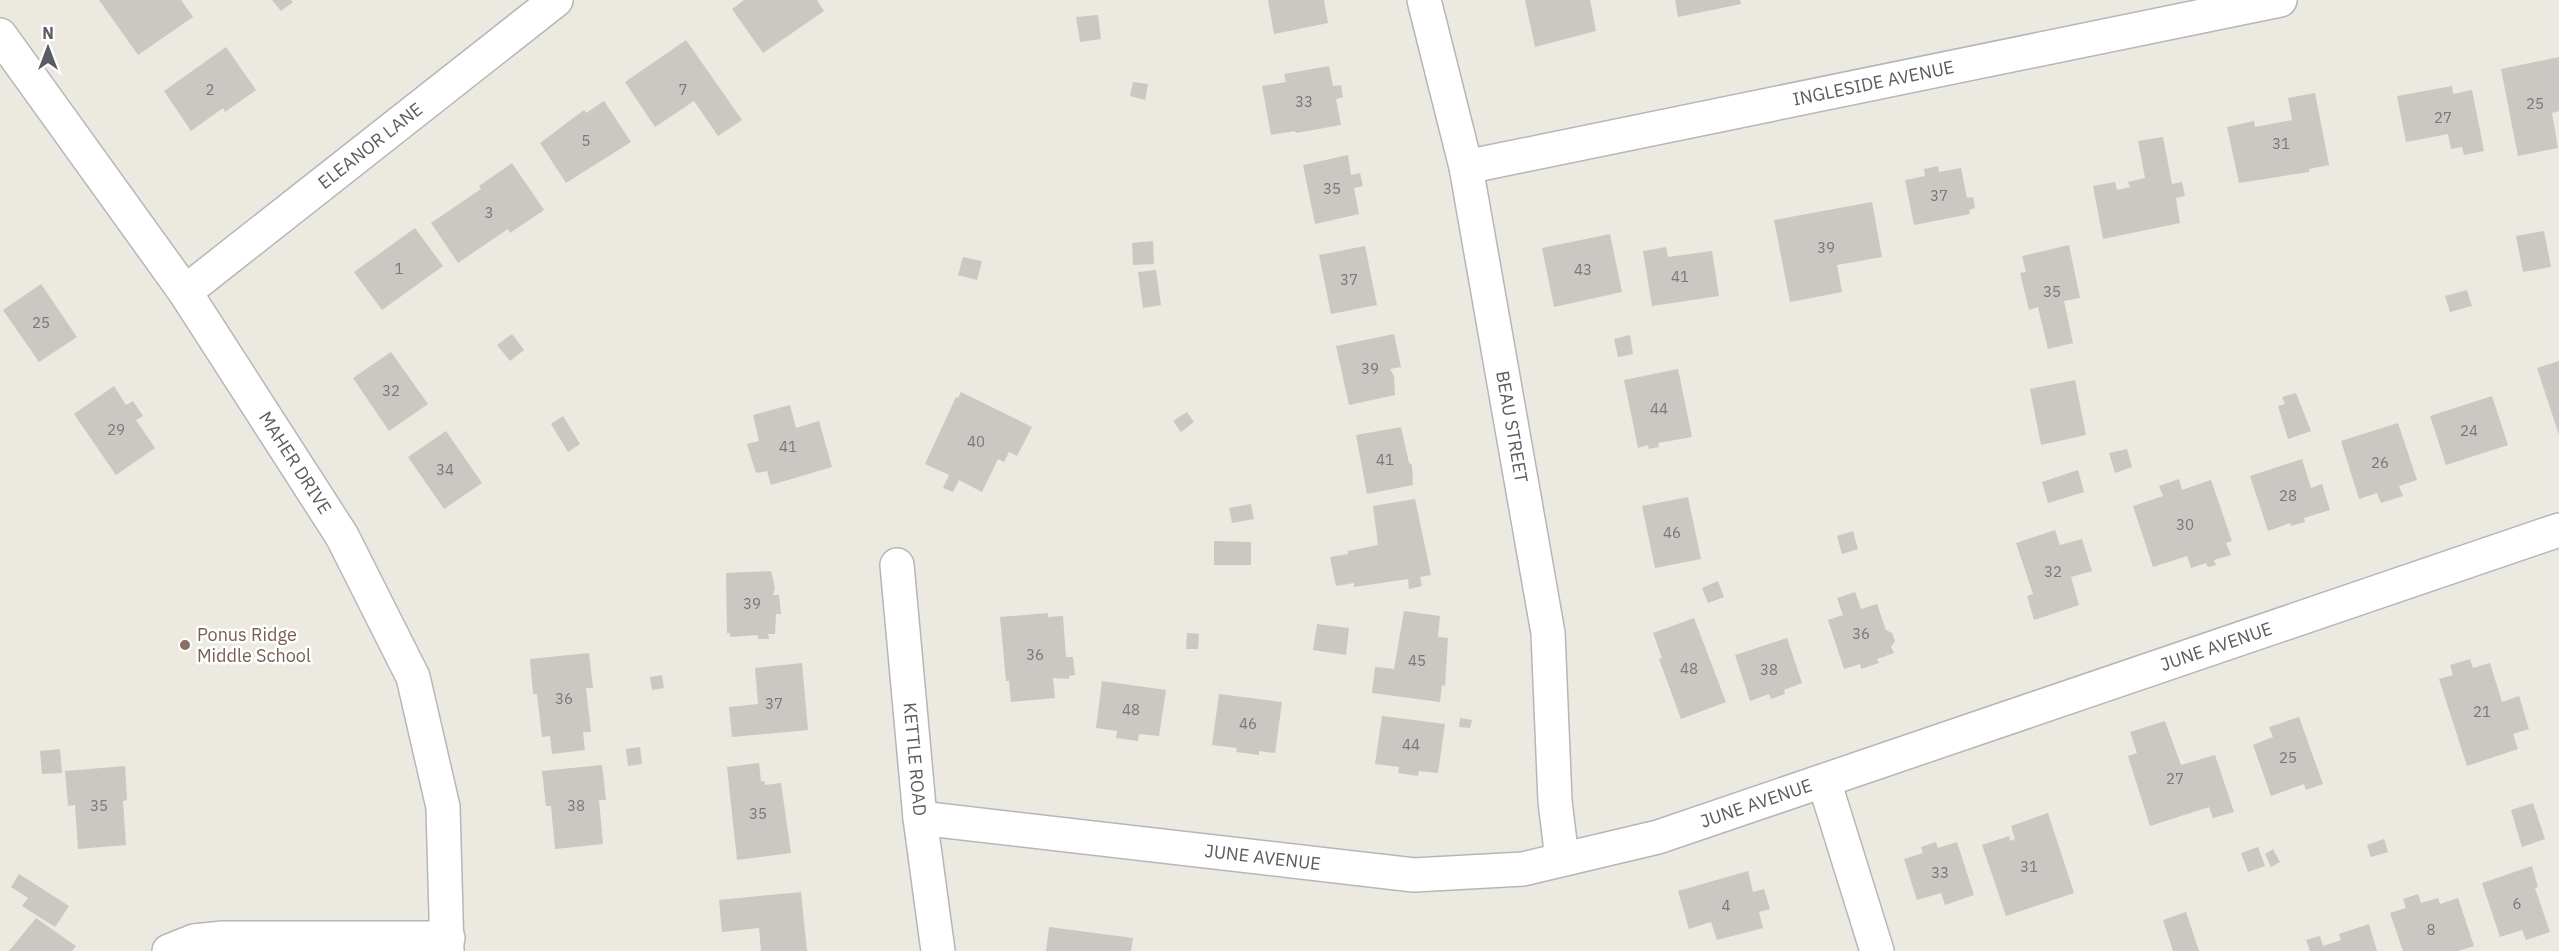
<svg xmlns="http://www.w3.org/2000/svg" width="2559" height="951" font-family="'IBM Plex Sans',sans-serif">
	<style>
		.building { fill: #cbc7c2 }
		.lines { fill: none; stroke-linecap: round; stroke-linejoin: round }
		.minor-casing { stroke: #b3b7bb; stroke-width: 36 }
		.minor { stroke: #fff; stroke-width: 33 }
		.education-dot { fill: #8d6e63; stroke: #fff; stroke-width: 2 }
		.labels { text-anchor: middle; stroke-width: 5; stroke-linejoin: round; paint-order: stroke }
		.number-label { font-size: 15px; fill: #767879 }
		.street-label { font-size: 18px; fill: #595d61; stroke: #fff }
		.education-label { font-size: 18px; fill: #785e54; stroke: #fff; text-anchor: start }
	</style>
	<rect width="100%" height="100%" fill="#ebe9e0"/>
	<!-- building -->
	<g class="building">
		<path d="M99,0H181L193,17L138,55Z"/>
		<path d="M272,0H291L293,2L281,11Z"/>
		<path d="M744,0H817L824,11L763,53L732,9Z"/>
		<path d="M1268,0H1324L1328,23L1274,34Z"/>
		<path d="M1525,0H1590L1596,31L1535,47Z"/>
		<path d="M1675,0H1740L1741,4L1678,17Z"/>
		<path d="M1098,15L1101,39L1080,42L1076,17Z"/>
		<path d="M686,40L742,120L718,136L694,101L655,127L625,82Z"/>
		<path d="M226,47L256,90L225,112L223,108L191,131L164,91Z"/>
		<path d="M2559,57V111L2552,113L2558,148L2518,156L2501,69Z"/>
		<path d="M1329,66L1333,86L1341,85L1343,97L1336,99L1341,125L1296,133L1295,131L1271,135L1262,86L1286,82L1284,74Z"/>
		<path d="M1133,82L1148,84L1145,100L1130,96Z"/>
		<path d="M2452,86L2453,94L2472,90L2484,151L2464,155L2462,147L2451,149L2448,134L2406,142L2397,96Z"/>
		<path d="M2315,93L2329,165L2309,169V172L2239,183L2227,127L2254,121L2255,127L2292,120L2288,98Z"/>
		<path d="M604,101L631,142L566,183L540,143L584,110L586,113Z"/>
		<path d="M2163,137L2172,184L2182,182L2185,196L2176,198L2180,223L2103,239L2093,186L2115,182L2117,190L2130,187L2128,182L2145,178L2138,141Z"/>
		<path d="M1348,155L1351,175L1360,173L1363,186L1354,188L1359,214L1315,224L1303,165Z"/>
		<path d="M512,163L544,210L510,233L508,229L458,263L431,223L481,189L479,186Z"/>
		<path d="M1938,166L1939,172L1961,168L1967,198L1973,197L1975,208L1969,210L1970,214L1914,225L1905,180L1925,176L1924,169Z"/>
		<path d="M1872,202L1882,257L1837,265L1842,292L1790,302L1774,220Z"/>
		<path d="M415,228L443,266L382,310L354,272Z"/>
		<path d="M2544,231L2551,267L2523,272L2516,236Z"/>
		<path d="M1610,234L1622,292L1554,307L1542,248Z"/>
		<path d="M1153,241L1154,264L1133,265L1132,243Z"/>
		<path d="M2069,245L2080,298L2064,301L2073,343L2048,349L2038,307L2029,310L2020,273L2026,272L2022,256Z"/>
		<path d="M1365,246L1377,305L1331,314L1319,255Z"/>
		<path d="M1666,247L1668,257L1712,251L1719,296L1652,306L1643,251Z"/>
		<path d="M963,257L982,261L977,280L958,275Z"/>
		<path d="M1156,270L1161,305L1143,308L1138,272Z"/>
		<path d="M41,284L77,337L39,362L3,310Z"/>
		<path d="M2467,290L2472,306L2450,312L2445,296Z"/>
		<path d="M512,334L524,350L510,361L497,345Z"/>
		<path d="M1394,334L1401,367L1390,369L1394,376L1395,395L1349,405L1336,346Z"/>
		<path d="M1630,335L1633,354L1618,357L1614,339Z"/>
		<path d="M391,352L428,404L389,431L353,378Z"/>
		<path d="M2559,361V435L2537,368Z"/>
		<path d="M1678,369L1692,437L1658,443L1659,447L1649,449L1648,445L1638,448L1624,380Z"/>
		<path d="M2075,380L2086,435L2041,445L2030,389Z"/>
		<path d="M114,386L126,405L133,401L143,416L136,420L155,448L116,475L74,414Z"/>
		<path d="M961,392L1032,427L1017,456L1009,452L1004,462L998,459L982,492L959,480L953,492L943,488L949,475L925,464L956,397L958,398Z"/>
		<path d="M2296,393L2311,431L2288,439L2278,406L2285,404L2282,397Z"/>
		<path d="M2492,396L2508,445L2446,465L2430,416Z"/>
		<path d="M790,405L796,428L819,421L832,467L771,485L767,471L756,473L747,444L759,441L753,415Z"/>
		<path d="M1187,412L1194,422L1181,432L1173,421Z"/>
		<path d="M563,416L580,444L568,452L551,424Z"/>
		<path d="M2398,423L2417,480L2399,486L2403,496L2381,503L2377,493L2359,499L2341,441Z"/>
		<path d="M1401,427L1409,463L1412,465L1413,485L1367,494L1356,435Z"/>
		<path d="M446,431L482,483L444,509L408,457Z"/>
		<path d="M2127,449L2132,467L2115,473L2109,453Z"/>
		<path d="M2302,459L2311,488L2322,484L2330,510L2304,518L2305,522L2291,526L2290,523L2268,531L2250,476Z"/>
		<path d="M2078,470L2084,492L2048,503L2042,482Z"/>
		<path d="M2179,479L2182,490L2211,480L2232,541L2226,543L2231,555L2214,560L2216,565L2208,567L2206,563L2191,568L2187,556L2153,567L2133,506L2163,496L2159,486Z"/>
		<path d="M1688,497L1701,559L1655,568L1642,506Z"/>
		<path d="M1415,499L1431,575L1420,577L1422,586L1409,589L1408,579L1354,587V583L1336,586L1330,557L1348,554V551L1378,545L1373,506Z"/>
		<path d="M1251,504L1254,519L1232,523L1229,508Z"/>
		<path d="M2055,530L2060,545L2082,539L2092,571L2071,577L2079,605L2034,620L2027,596L2033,594L2016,543Z"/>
		<path d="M1853,531L1858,549L1842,554L1837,536Z"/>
		<path d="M1214,541L1251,542V565H1214Z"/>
		<path d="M771,571L775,588L773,595H779L781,614H776L775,634H768L769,639H758V635L730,637V633H727L726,573Z"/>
		<path d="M1718,581L1724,597L1708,603L1702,588Z"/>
		<path d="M1855,592L1861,609L1877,604L1886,630L1892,633L1895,641L1891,647L1894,653L1877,659L1879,663L1861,669L1860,664L1844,669L1828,620L1843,615L1837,598Z"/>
		<path d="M1404,611L1440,616L1438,637L1448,638L1445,686L1442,685L1440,702L1372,693L1375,667L1394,669Z"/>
		<path d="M1048,613V617L1063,616L1066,657H1073L1075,675L1069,676V679L1053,678L1055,698L1011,702L1009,681H1006L1000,617Z"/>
		<path d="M1694,618L1726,702L1681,719L1659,659L1662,658L1653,633Z"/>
		<path d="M1317,624L1349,628L1346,655L1313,650Z"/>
		<path d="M1187,633L1199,634L1198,649H1186Z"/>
		<path d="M1787,638L1802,683L1784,690L1785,694L1771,699L1769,694L1750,701L1735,655Z"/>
		<path d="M589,653L593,688H586L591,732H583L585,750L552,754L550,736L542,737L537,694H533L530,659Z"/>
		<path d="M2470,659L2473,668L2490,663L2502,702L2519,696L2529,729L2513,734L2518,749L2467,766L2439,679L2453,675L2450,665Z"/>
		<path d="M802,663L808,730L732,737L729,707L758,704L755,668Z"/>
		<path d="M662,675L664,688L652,690L650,677Z"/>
		<path d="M1102,681L1166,690L1159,736L1139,734L1138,741L1116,738L1117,731L1096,728Z"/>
		<path d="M1219,694L1282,702L1275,753L1259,751V755L1236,752L1237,748L1212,745Z"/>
		<path d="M1382,716L1445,724L1438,773L1419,771L1418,776L1398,773L1399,767L1375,764Z"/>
		<path d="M2299,717L2323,784L2306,790L2304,784L2271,796L2253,745L2273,737L2269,727Z"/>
		<path d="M1460,718L1472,720L1470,728L1459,727Z"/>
		<path d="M2165,721L2181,765L2215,755L2234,812L2213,818L2209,807L2150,826L2128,756L2137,753L2130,732Z"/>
		<path d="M640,747L642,764L628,766L626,749Z"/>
		<path d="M60,749L62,773L42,774L40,751Z"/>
		<path d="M759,763L761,781H764L765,785L781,783L791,853L737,860L727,767Z"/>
		<path d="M602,765L606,800H599L603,844L555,849L551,806H546L542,771Z"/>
		<path d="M125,766L127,800L123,801L126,845L78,849L75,805L68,806L65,771Z"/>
		<path d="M2533,803L2545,839L2522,847L2511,810Z"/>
		<path d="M2048,813L2074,893L2006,916L1982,845L2009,836L2010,841L2015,839L2011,826Z"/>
		<path d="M2384,839L2388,852L2371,857L2367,845Z"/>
		<path d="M1936,842L1938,848L1957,842L1974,895L1945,905L1941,893L1917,900L1904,859L1923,853L1921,847Z"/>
		<path d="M2258,847L2265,866L2248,872L2241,853Z"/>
		<path d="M2273,849L2280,862L2271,867L2265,854Z"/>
		<path d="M2532,866L2538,887L2535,888L2550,932L2526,940L2522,930L2500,937L2482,883Z"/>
		<path d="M1748,871L1753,892L1764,889L1770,909L1759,912L1763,928L1717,940L1711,922L1689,929L1678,891Z"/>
		<path d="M19,874L69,906L55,927L22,906L28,898L11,887Z"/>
		<path d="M801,892L807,951H761L759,928L722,932L719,900Z"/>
		<path d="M2418,894L2421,903L2438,898L2440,904L2458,898L2474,946L2458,951H2403L2390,913L2406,908L2403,899Z"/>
		<path d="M2186,912L2199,951H2173L2163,920Z"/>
		<path d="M36,918L76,946L72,951H9Z"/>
		<path d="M2369,924L2377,951H2310L2306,940L2320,936L2323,946L2341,940L2339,934Z"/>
		<path d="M1049,927L1133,938L1131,951H1046Z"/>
	</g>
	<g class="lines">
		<!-- minor casing -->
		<g class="minor-casing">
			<g id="minor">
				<path id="s1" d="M1424,0L1466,167L1548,633L1555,801L1562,859"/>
				<path id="s2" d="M0,35L185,292L342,536L413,677L443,807L447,951"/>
				<path id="s3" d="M1466,167L2280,0"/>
				<path id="s4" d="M185,292L556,0"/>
				<path id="s5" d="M897,565L920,818L938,951"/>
				<path d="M1824,781L1877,951"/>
				<path id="s6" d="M920,818L1414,875L1523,869L1658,837L2559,530"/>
				<path d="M169,951L194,941L223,938H448"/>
			</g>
		</g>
		<!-- minor -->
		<use href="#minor" class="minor"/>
	</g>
	<!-- markers -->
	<circle class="education-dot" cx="185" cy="645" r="6"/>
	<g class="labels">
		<!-- number labels -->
		<g class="number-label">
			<text x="210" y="95">2</text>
			<text x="683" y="95">7</text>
			<text x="1304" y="107">33</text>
			<text x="2535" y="109">25</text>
			<text x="2443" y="123">27</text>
			<text x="586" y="146">5</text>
			<text x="2281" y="149">31</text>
			<text x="1332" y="194">35</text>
			<text x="1939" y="201">37</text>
			<text x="489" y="218">3</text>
			<text x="1826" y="253">39</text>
			<text x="399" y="274">1</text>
			<text x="1583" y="275">43</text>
			<text x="1680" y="282">41</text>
			<text x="1349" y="285">37</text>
			<text x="2052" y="297">35</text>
			<text x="41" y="328">25</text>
			<text x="1370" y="374">39</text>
			<text x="391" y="396">32</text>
			<text x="1659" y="414">44</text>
			<text x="116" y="435">29</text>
			<text x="2469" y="436">24</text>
			<text x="976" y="447">40</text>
			<text x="788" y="452">41</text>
			<text x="1385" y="465">41</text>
			<text x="2380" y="468">26</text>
			<text x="445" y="475">34</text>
			<text x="2288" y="501">28</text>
			<text x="2185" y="530">30</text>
			<text x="1672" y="538">46</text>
			<text x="2053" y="577">32</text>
			<text x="752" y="609">39</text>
			<text x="1861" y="639">36</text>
			<text x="1035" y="660">36</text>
			<text x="1417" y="666">45</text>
			<text x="1689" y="674">48</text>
			<text x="1769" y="675">38</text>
			<text x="564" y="704">36</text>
			<text x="774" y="709">37</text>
			<text x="1131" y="715">48</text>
			<text x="2482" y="717">21</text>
			<text x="1248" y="729">46</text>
			<text x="1411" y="750">44</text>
			<text x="2288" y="763">25</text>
			<text x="2175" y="784">27</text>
			<text x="99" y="811">35</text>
			<text x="576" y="811">38</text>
			<text x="758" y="819">35</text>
			<text x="2029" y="872">31</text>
			<text x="1940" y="878">33</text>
			<text x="2517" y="909">6</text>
			<text x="1726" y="911">4</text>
			<text x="2431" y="935">8</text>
		</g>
		<!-- street labels -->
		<g class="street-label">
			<text dy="6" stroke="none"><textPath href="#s3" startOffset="416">INGLESIDE AVENUE</textPath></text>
			<text dy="6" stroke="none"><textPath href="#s4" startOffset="236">ELEANOR LANE</textPath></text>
			<text dy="6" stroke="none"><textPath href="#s1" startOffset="436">BEAU STREET</textPath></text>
			<text dy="6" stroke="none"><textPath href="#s2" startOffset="520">MAHER DRIVE</textPath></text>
			<text dy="6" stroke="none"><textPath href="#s6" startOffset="1335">JUNE AVENUE</textPath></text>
			<text dy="6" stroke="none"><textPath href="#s5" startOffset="195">KETTLE ROAD</textPath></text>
			<text dy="6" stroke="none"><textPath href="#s6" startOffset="849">JUNE AVENUE</textPath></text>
			<text dy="6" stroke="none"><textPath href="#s6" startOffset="345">JUNE AVENUE</textPath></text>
		</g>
		<!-- education labels -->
		<g class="education-label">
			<text x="197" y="641">Ponus Ridge<tspan x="197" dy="21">Middle School</tspan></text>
		</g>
	</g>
	<!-- north arrow -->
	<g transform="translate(48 48)" stroke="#ffffff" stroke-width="4.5" paint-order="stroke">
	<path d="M0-4.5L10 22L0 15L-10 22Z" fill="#595d61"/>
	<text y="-9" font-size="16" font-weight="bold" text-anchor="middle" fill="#595d61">N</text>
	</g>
</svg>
